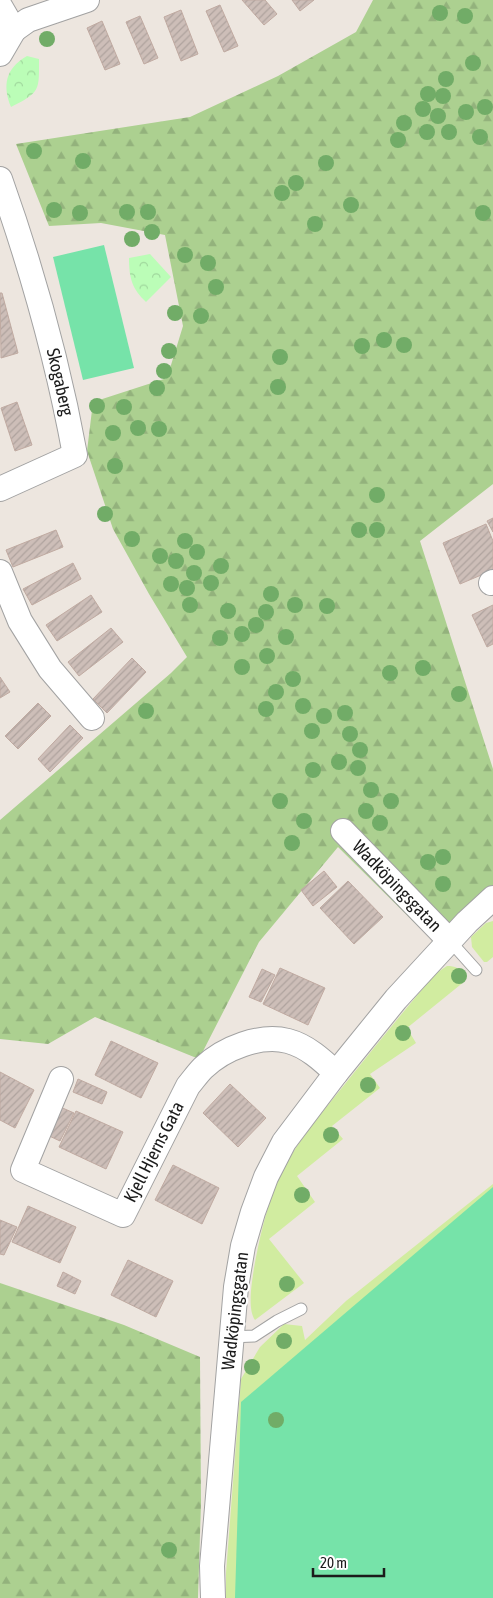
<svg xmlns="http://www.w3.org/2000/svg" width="493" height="1598" font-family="'Asap Condensed',sans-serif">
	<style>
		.grass { fill: #d1eca0 }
		.forest { fill: url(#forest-firs) }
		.park { fill: url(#park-crowns) }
		.pitch { fill: #76e3a9 }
		.building { fill: url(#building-hatch); stroke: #c0aaa1 }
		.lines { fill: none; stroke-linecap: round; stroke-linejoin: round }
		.lane-casing { stroke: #a2a2a2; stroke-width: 13 }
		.street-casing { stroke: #a2a2a2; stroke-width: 26 }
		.lane { stroke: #fff; stroke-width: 11 }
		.street { stroke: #fff; stroke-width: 24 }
		.tree { fill: #71ac67 }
		.labels { text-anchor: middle; stroke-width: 4.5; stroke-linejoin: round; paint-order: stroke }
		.street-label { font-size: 18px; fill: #1b1b1b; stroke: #fff }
	</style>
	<defs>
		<pattern id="forest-firs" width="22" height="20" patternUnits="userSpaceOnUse" patternTransform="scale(1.25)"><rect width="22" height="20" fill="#acd090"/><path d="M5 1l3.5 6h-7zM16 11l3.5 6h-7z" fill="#93b27c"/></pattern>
		<pattern id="park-crowns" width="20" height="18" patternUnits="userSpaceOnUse" patternTransform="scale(1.25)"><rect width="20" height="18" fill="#bbfdb7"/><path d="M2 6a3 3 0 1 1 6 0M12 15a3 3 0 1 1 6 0" fill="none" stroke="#a0d89d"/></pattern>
		<pattern id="building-hatch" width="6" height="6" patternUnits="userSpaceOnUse" patternTransform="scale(1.25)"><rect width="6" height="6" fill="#cdbeb8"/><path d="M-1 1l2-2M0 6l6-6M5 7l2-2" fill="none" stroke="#afa39e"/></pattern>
	</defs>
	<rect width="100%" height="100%" fill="#ede6df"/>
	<!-- grass -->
	<g class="grass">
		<path d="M493,921V957L487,962H484L472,947L471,937L486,923Z"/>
		<path d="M447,966C455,966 460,968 465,975V981L407,1028L416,1043L370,1074L380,1088L332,1126L343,1139L297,1176L315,1202L269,1239L304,1283L255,1320C247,1309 252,1282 254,1268C259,1241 265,1213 275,1187C290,1150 316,1120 341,1089C372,1050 403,1012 435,974Z"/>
		<path d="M493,1184V1217L326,1598H226V1573L241,1379L260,1347L284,1324L302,1326L305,1340L346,1301Z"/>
	</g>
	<!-- forest -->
	<g class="forest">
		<path d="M373,0H493V484L420,541L493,769V885L433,941L338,847L259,942L199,1059L95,1017L48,1044L0,1039V820L171,673L187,657L149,594L113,529L87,451L93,402L167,378L183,326L165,235L101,223L49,226L16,144L190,117L278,76L356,32Z"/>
		<path d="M0,1283L124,1325L200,1357L201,1503L198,1598H0Z"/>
	</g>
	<!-- park -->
	<g class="park">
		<path d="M27,56L39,59C39,90 41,92 11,107C2,85 6,68 27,56Z"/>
		<path d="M150,254L171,277L146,302C132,289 129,278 129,258Z"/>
	</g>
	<!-- pitch -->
	<g class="pitch">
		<path d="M104,245L134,368L83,380L53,257Z"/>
		<path d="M493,1187V1598H235L241,1402Z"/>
	</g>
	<!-- building -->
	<g class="building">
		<path d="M242,0H265L277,14L264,25Z"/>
		<path d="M292,0H314L300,11Z"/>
		<path d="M220,5L238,46L224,52L206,11Z"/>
		<path d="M181,10L198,54L181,61L164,17Z"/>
		<path d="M140,16L158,58L144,64L126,22Z"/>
		<path d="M102,21L120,64L105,70L87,28Z"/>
		<path d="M0,293H2L18,353L1,358Z"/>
		<path d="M17,402L32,445L15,451L1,408Z"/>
		<path d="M493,518V532L487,521Z"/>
		<path d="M486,524L493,541V570L460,584L443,543Z"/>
		<path d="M56,530L63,547L13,567L6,550Z"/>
		<path d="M73,563L81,579L32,605L23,589Z"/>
		<path d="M91,595L102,612L57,641L46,625Z"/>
		<path d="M493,605V644L487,647L472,615Z"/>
		<path d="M111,628L123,642L79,676L68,662Z"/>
		<path d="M132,658L146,672L107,713L93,699Z"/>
		<path d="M0,677L10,692L0,698Z"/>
		<path d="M38,703L51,716L18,749L5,736Z"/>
		<path d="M70,725L83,738L50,772L38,759Z"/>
		<path d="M324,871L337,887L313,906L301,890Z"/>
		<path d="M348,881L383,917L354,944L320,908Z"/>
		<path d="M280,968L325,988L308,1025L263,1004Z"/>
		<path d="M262,969L275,975L261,1002L249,997Z"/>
		<path d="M111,1041L158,1063L141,1098L95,1075Z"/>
		<path d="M0,1072L34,1090L15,1128L0,1120Z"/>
		<path d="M78,1079L107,1092L102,1104L73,1092Z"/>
		<path d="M230,1084L266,1118L238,1147L203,1113Z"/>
		<path d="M58,1106L74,1113L60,1141L45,1134Z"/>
		<path d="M76,1111L123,1132L106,1169L59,1147Z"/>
		<path d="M173,1165L219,1188L202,1224L155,1200Z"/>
		<path d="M28,1206L76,1227L60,1263L12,1242Z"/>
		<path d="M0,1220L17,1227L4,1255L0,1254Z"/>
		<path d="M128,1260L173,1281L156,1317L111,1295Z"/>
		<path d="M63,1272L81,1281L75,1294L57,1286Z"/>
	</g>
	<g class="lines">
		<!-- lane casing -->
		<g class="lane-casing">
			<g id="lane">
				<path d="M450,941L476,970"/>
				<path d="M230,1337L254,1336L277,1321L301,1309"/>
			</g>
		</g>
		<!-- street casing -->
		<g class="street-casing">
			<g id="street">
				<path d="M0,6L14,30L28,20L87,0"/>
				<path d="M0,54L14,30"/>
				<path d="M0,179C32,269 58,362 75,455L0,489"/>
				<path d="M0,572L20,621L50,669L92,718"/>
				<path d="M491,583L493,582"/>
				<path d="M343,831L450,941"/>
				<path d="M61,1079L23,1170L123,1215L188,1086C193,1080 198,1073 203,1068C224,1048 260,1034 288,1041C307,1046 322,1060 336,1073"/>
				<path d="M213,1598L212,1566L236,1287L243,1246L253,1212L266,1177L284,1142L336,1073L396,999L467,922L493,898"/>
			</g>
		</g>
		<!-- lane -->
		<use href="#lane" class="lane"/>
		<!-- street -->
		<use href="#street" class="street"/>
	</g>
	<!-- trees -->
	<g class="tree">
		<circle cx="440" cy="13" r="8"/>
		<circle cx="465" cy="16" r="8"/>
		<circle cx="47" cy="39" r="8"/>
		<circle cx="473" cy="63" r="8"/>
		<circle cx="446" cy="79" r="8"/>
		<circle cx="428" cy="94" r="8"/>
		<circle cx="443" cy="96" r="8"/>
		<circle cx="485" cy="107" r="8"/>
		<circle cx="423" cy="109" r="8"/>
		<circle cx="466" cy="112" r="8"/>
		<circle cx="438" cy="116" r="8"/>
		<circle cx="404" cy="123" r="8"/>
		<circle cx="427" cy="132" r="8"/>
		<circle cx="449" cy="132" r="8"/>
		<circle cx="480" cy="137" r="8"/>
		<circle cx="398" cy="140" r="8"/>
		<circle cx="34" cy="151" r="8"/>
		<circle cx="83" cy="161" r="8"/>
		<circle cx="326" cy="163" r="8"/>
		<circle cx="296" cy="183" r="8"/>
		<circle cx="282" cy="193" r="8"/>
		<circle cx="351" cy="205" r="8"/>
		<circle cx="54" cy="210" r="8"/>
		<circle cx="127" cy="212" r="8"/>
		<circle cx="148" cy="212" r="8"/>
		<circle cx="80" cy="213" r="8"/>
		<circle cx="483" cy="213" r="8"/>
		<circle cx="315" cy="224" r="8"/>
		<circle cx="152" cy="232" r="8"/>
		<circle cx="132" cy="239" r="8"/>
		<circle cx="185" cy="255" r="8"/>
		<circle cx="208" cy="263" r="8"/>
		<circle cx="216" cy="287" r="8"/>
		<circle cx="175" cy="313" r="8"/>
		<circle cx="201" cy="316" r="8"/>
		<circle cx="384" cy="340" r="8"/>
		<circle cx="404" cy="345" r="8"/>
		<circle cx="362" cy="346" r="8"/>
		<circle cx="169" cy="351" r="8"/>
		<circle cx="280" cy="357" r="8"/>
		<circle cx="164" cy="371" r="8"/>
		<circle cx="278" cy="387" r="8"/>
		<circle cx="157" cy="388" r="8"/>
		<circle cx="97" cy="406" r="8"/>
		<circle cx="124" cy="407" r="8"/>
		<circle cx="138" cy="428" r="8"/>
		<circle cx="159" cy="429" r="8"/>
		<circle cx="113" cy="433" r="8"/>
		<circle cx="115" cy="466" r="8"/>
		<circle cx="377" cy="495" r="8"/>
		<circle cx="105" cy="514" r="8"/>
		<circle cx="359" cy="530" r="8"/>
		<circle cx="377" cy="530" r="8"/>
		<circle cx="132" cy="539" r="8"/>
		<circle cx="185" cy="541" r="8"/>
		<circle cx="197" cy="552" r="8"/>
		<circle cx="160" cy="556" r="8"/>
		<circle cx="176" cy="561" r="8"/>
		<circle cx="221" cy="566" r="8"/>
		<circle cx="194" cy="573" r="8"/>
		<circle cx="211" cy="583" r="8"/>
		<circle cx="171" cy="584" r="8"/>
		<circle cx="187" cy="588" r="8"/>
		<circle cx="271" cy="594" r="8"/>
		<circle cx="190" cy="605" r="8"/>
		<circle cx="295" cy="605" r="8"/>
		<circle cx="327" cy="606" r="8"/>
		<circle cx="228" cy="611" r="8"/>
		<circle cx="266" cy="612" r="8"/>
		<circle cx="256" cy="625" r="8"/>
		<circle cx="242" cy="634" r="8"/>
		<circle cx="286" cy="637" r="8"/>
		<circle cx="220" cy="638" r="8"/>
		<circle cx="267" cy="656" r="8"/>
		<circle cx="242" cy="667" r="8"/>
		<circle cx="423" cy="668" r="8"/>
		<circle cx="390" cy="673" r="8"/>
		<circle cx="293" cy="679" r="8"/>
		<circle cx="276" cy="692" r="8"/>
		<circle cx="459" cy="694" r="8"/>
		<circle cx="303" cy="706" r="8"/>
		<circle cx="266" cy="709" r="8"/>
		<circle cx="146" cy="711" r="8"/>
		<circle cx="345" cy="713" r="8"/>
		<circle cx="324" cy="716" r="8"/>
		<circle cx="312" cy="731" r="8"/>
		<circle cx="350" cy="734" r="8"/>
		<circle cx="360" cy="750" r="8"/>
		<circle cx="339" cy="762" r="8"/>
		<circle cx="358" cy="768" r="8"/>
		<circle cx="313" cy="770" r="8"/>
		<circle cx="371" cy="790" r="8"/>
		<circle cx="280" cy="801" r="8"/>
		<circle cx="391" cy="801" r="8"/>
		<circle cx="366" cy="811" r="8"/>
		<circle cx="304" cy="821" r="8"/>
		<circle cx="380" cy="823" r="8"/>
		<circle cx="292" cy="843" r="8"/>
		<circle cx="443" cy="857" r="8"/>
		<circle cx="428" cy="862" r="8"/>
		<circle cx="443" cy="884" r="8"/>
		<circle cx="459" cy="976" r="8"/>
		<circle cx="403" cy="1033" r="8"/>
		<circle cx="368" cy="1085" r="8"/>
		<circle cx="331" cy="1135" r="8"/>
		<circle cx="302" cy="1195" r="8"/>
		<circle cx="287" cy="1284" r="8"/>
		<circle cx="284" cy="1341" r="8"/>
		<circle cx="252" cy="1367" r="8"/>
		<circle cx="276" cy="1420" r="8"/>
		<circle cx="169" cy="1550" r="8"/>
	</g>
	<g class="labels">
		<!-- street labels -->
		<g class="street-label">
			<text transform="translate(60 382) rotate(77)" y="6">Skogaberg</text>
			<text transform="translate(397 886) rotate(46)" y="6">Wadköpingsgatan</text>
			<text transform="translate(154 1152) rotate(-63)" y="6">Kjell Hjerns Gata</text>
			<text transform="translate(235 1311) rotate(-83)" y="6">Wadköpingsgatan</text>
		</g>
	</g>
	<!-- scale -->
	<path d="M313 1568v8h71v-8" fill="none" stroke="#1b1b1b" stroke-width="2.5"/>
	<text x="320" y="1568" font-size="15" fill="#1b1b1b" stroke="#ffffff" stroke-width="4" paint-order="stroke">20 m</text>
</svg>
